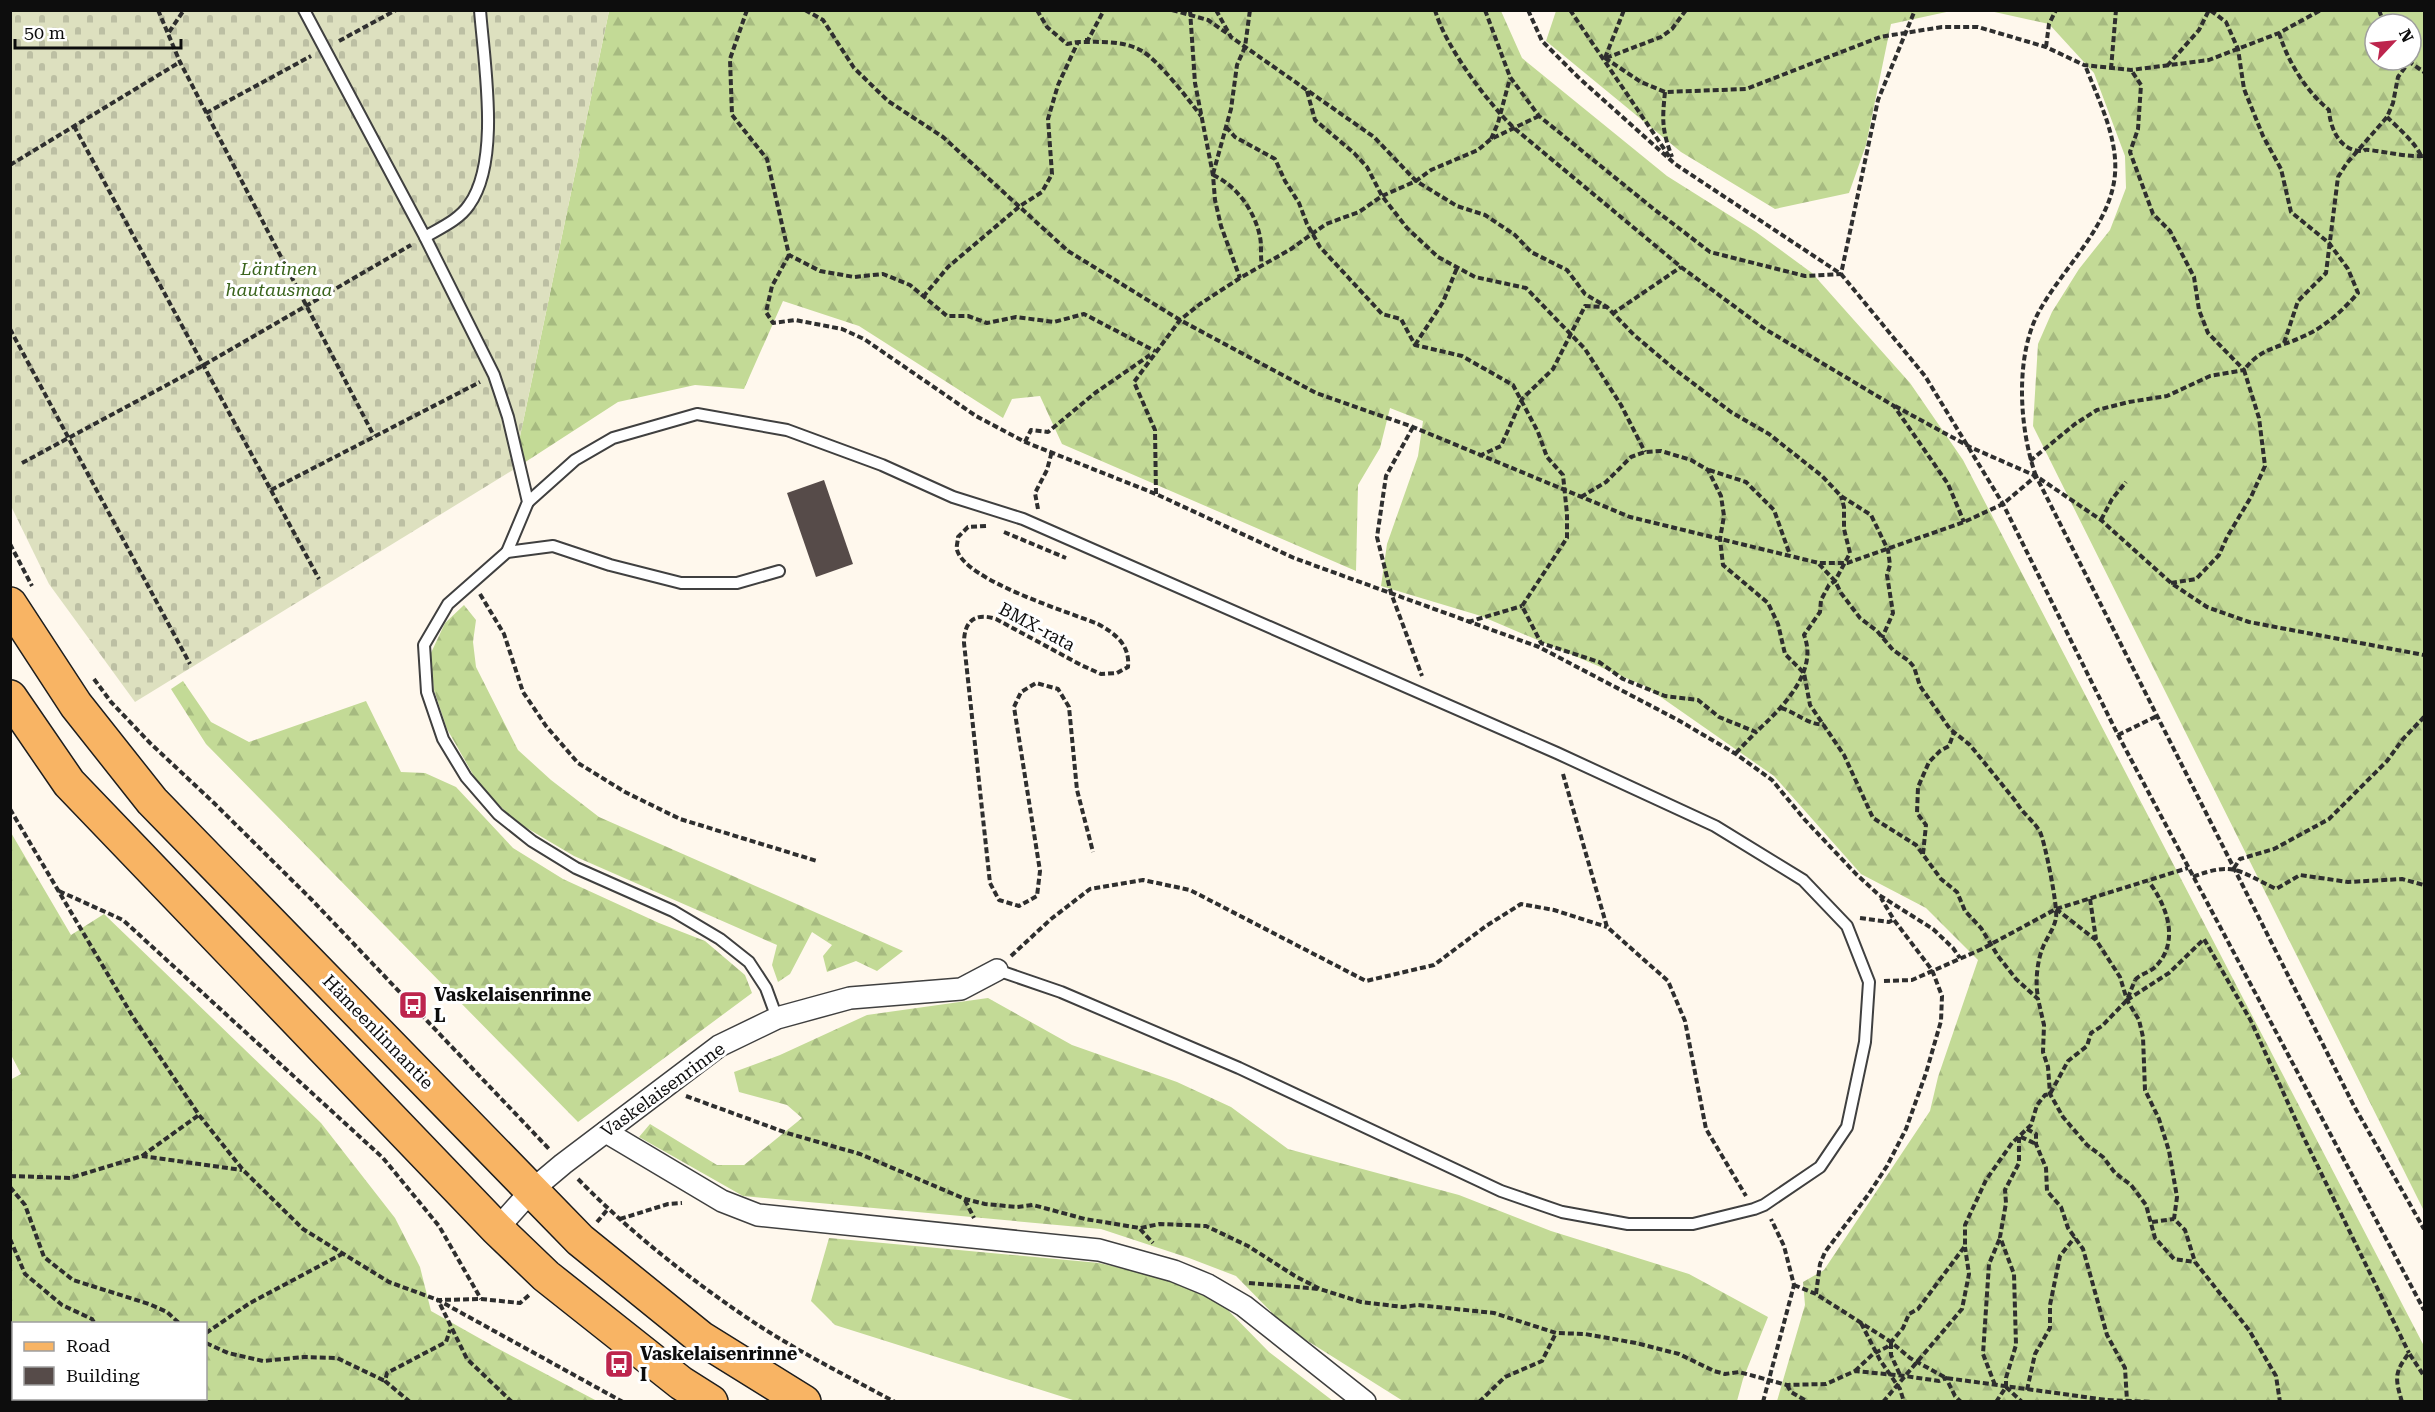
<svg xmlns="http://www.w3.org/2000/svg" width="2435" height="1412" font-family="'Roboto Serif',serif">
	<style>
		.forest { fill: url(#forest-firs); fill-rule: evenodd }
		.cemetery { fill: url(#cemetery-stones) }
		.building { fill: #564b49 }
		.lines { fill: none; stroke-linecap: round; stroke-linejoin: round }
		.lane-casing { stroke: #404040; stroke-width: 14 }
		.street-casing { stroke: #404040; stroke-width: 24 }
		.primary-casing { stroke: #1e1e1e; stroke-width: 36 }
		.path { stroke: #2f2f2f; stroke-width: 4; stroke-dasharray: 6 3; stroke-linecap: butt }
		.lane { stroke: #fff; stroke-width: 10 }
		.street { stroke: #fff; stroke-width: 21 }
		.primary { stroke: #f8b464; stroke-width: 33 }
		.labels { text-anchor: middle; stroke-width: 6; stroke-linejoin: round; paint-order: stroke }
		.park-label { font-size: 18px; font-style: italic; fill: #3b651d; stroke: #fff }
		.street-label { font-size: 18px; fill: #0d0d0d; stroke: #fff }
		.poi-label { font-size: 18px; font-weight: bold; fill: #0d0d0d; stroke: #fff; text-anchor: start }
	</style>
	<defs>
		<pattern id="forest-firs" width="22" height="20" patternUnits="userSpaceOnUse" patternTransform="scale(1.5)"><rect width="22" height="20" fill="#c3da96"/><path d="M5 1l3.5 6h-7zM16 11l3.5 6h-7z" fill="#a6ba80"/></pattern>
		<pattern id="cemetery-stones" width="16" height="16" patternUnits="userSpaceOnUse" patternTransform="scale(1.5)"><rect width="16" height="16" fill="#dde0bf"/><path d="M2 7V4a2 2 0 0 1 4 0v3zM10 15v-3a2 2 0 0 1 4 0v3z" fill="#bcbfa3"/></pattern>
	</defs>
	<rect width="100%" height="100%" fill="#fff8ed"/>
	<!-- forest -->
	<g class="forest">
		<path d="M609,11H1501L1522,58L1667,176L1756,232L1812,273L1910,383L1963,460L2424,1346V1401H1777L1805,1305L1803,1282L1824,1270L1930,1111L1938,1077L1978,960L1926,908L1861,874L1774,776L1645,686L1481,616L1381,586L1387,544L1418,456L1423,421L1390,408L1380,448L1358,485L1356,571L1062,444L1040,396L1012,399L1003,418L859,326L783,301L744,389L695,385L618,402L513,470Z"/>
		<path d="M1556,11V10L1951,11L1891,24L1866,145L1849,193L1775,209L1681,152L1546,41Z"/>
		<path d="M1990,11H2424V1211L2033,426L2038,344L2052,312L2079,269L2110,230L2126,188L2125,156L2094,73L2049,24ZM2375,24H2411V60H2375Z"/>
		<path d="M464,605L476,620L473,642L476,667L518,750L551,780L599,817L903,951L877,971L856,961L827,972L823,956L832,945L812,932L790,974L778,982L772,965L777,945L574,856L515,821L479,785L447,729L434,690L430,655L445,623Z"/>
		<path d="M183,681L211,722L249,742L366,701L401,772L425,773L456,787L513,848L563,879L659,923L705,941L745,975L752,993L578,1122L206,744L171,689Z"/>
		<path d="M10,831L71,935L104,914L321,1123L395,1218L420,1267L431,1311L495,1347L597,1401H11L10,1080L21,1074L10,1053ZM14,1324H206V1398H14Z"/>
		<path d="M988,998L1072,1045L1177,1082L1231,1107L1288,1149L1459,1195L1551,1231L1689,1274L1768,1317L1743,1379L1737,1401H1403L1287,1328L1236,1276L1189,1258L1101,1229L743,1196L639,1137L650,1124L717,1165H744L802,1118L787,1105L739,1092L734,1072L780,1055L867,1015Z"/>
		<path d="M829,1238L1099,1263L1185,1283L1218,1300L1269,1352L1333,1401H1076L835,1325L811,1301Z"/>
	</g>
	<!-- cemetery -->
	<path class="cemetery" d="M11,11H609L513,470L135,702L49,584L11,506Z"/>
	<!-- building -->
	<path class="building" d="M824,480L853,564L816,577L787,493Z"/>
	<g class="lines">
		<!-- lane casing -->
		<g class="lane-casing">
			<g id="lane">
				<path d="M304,10L425,237L494,375L508,417L528,502L507,552"/>
				<path d="M425,237C440,228 459,220 469,205C501,161 484,63 480,10"/>
				<path d="M528,502L575,460L613,438L697,414L787,430L882,465L953,497L1023,519L1557,753L1715,826L1803,880L1847,926L1869,982L1865,1042L1847,1127L1820,1167L1764,1205L1754,1209L1693,1224H1628L1562,1212L1501,1191L1239,1068L1061,992L997,970"/>
				<path d="M777,1018L766,988L749,962L720,939L673,911L576,868L532,841L498,814L466,777L443,739L427,692L424,645L448,604L507,552L553,546L610,565L681,583H737L779,571"/>
			</g>
		</g>
		<!-- street casing -->
		<g class="street-casing">
			<g id="street">
				<path d="M606,1132L722,1201L758,1215L1099,1250L1174,1271L1208,1285L1244,1306L1365,1402"/>
				<path d="M497,1229L532,1190L563,1164L719,1046L777,1018L850,998L961,989L997,970"/>
			</g>
		</g>
		<!-- primary casing -->
		<g class="primary-casing">
			<g id="primary">
				<path d="M10,604L76,705L152,801L580,1240L701,1338L804,1402"/>
				<path d="M10,697L69,783L497,1229L546,1276L681,1383L711,1402"/>
			</g>
		</g>
		<!-- path -->
		<g class="path">
			<path d="M158,10L180,62L374,436"/>
			<path d="M747,10L730,59L732,115L767,159L789,255L820,271L854,277L883,274L910,285L947,316H968L987,323L1016,317L1054,322L1084,314L1155,351"/>
			<path d="M805,10L823,20L854,68L888,101L943,137L1068,251L1180,320L1316,393L1413,427L1630,517L1819,563H1847L1964,522L2003,504L2036,476L2354,1106L2424,1229"/>
			<path d="M1037,10L1047,27L1067,44L1077,42"/>
			<path d="M1172,10L1208,20L1228,34"/>
			<path d="M1190,10L1195,83L1213,175L1215,200L1221,226L1240,278"/>
			<path d="M1216,10L1231,37L1374,137L1416,181L1457,206L1485,215L1515,235L1531,252L1567,270L1585,294L1607,307L1634,335L1673,368L1731,412L1769,434L1822,476L1841,496L1871,515L1888,550L1890,565L1887,575L1893,613L1882,638"/>
			<path d="M1435,10C1445,46 1487,102 1514,128L1681,267L1765,329L1894,406L1948,484L1964,522"/>
			<path d="M1485,10L1510,77L1539,116L1655,210L1710,252L1805,276L1841,274L1878,100L1915,10"/>
			<path d="M1528,10L1542,41L1578,77L1675,164L1841,274L1925,376L2003,504L2118,735L2424,1310"/>
			<path d="M1570,10L1671,159"/>
			<path d="M2379,10L2384,24"/>
			<path d="M169,32L184,10"/>
			<path d="M2279,33C2288,62 2306,91 2329,110C2330,127 2339,150 2360,151C2368,152 2360,149 2369,150C2388,152 2405,157 2424,156"/>
			<path d="M1085,40H1088L1104,10"/>
			<path d="M339,41L396,10"/>
			<path d="M2046,47L2049,24L2056,10"/>
			<path d="M1605,58L1641,82L1665,92L1746,89L1880,37L1942,27H1978L2046,47L2084,65L2131,70L2209,60L2279,33L2321,10"/>
			<path d="M1605,58L1624,10"/>
			<path d="M1606,58L1661,37L1672,29L1686,10"/>
			<path d="M2408,61L2424,72"/>
			<path d="M2167,66L2199,30L2209,10"/>
			<path d="M2111,69L2116,10"/>
			<path d="M1307,91L1315,120L1354,153L1367,167L1382,196L1407,228L1438,257L1475,277L1526,288L1585,349L1621,405L1645,452"/>
			<path d="M1665,92C1662,121 1662,130 1672,157"/>
			<path d="M206,113L311,56"/>
			<path d="M2387,117C2397,127 2416,143 2421,156"/>
			<path d="M74,126L319,579"/>
			<path d="M1226,127L1235,137L1275,159L1285,181L1299,203L1307,224L1320,247L1382,314L1401,319L1415,345L1462,356L1513,385L1538,432L1547,457L1563,475L1567,514V538L1522,606L1541,643L1599,662L1623,679L1665,696L1698,700L1719,717L1756,732C1781,709 1819,672 1804,635L1820,612L1821,600L1829,585L1835,581L1850,553L1844,529V507L1841,496"/>
			<path d="M1491,139L1498,123L1510,78"/>
			<path d="M10,165L180,62"/>
			<path d="M1213,174L1231,109L1237,65L1245,47L1250,10"/>
			<path d="M1213,175C1236,185 1255,211 1260,237C1262,246 1260,256 1262,265"/>
			<path d="M789,255L772,286L766,312L773,323L795,320L842,329L864,339L976,416L1025,442L1156,494L1294,558L1539,647L1678,720L1736,754L1772,780L1805,820L1856,874L1879,895L1933,929L1953,948L1960,958"/>
			<path d="M923,297L948,267L1020,206L1042,192L1052,174L1048,119L1058,85L1078,42C1099,42 1123,40 1142,51C1159,61 1189,100 1201,116"/>
			<path d="M1612,314L1681,267"/>
			<path d="M10,329L190,664"/>
			<path d="M2284,343L2298,301L2326,273L2338,177L2347,163L2387,117L2393,103L2398,77L2409,62"/>
			<path d="M1415,345L1443,302L1457,268"/>
			<path d="M1895,406L1970,447L2036,476L2101,520L2171,583L2207,607L2249,622L2424,655"/>
			<path d="M1413,427L1386,476L1377,537L1391,593L1422,676"/>
			<path d="M1025,442L1031,430L1048,432L1095,393L1150,355"/>
			<path d="M1479,456L1501,446L1522,399L1553,369L1585,306L1606,307"/>
			<path d="M2030,461L2075,424L2097,410L2129,402L2167,396L2210,376L2244,370L2208,333L2199,310L2194,277L2170,231L2153,214L2130,152L2138,129L2141,85L2131,70"/>
			<path d="M22,463L204,365L411,245"/>
			<path d="M1709,470L1746,482L1774,510L1790,555"/>
			<path d="M2036,476C2019,429 2014,353 2041,308C2065,266 2111,224 2115,174C2118,137 2098,99 2085,65"/>
			<path d="M271,490L480,382"/>
			<path d="M1156,494L1155,430L1134,382L1180,320L1200,304L1240,278L1291,249L1326,224L1359,212L1382,196L1416,181L1431,170L1478,150L1491,139L1539,116"/>
			<path d="M1581,497L1606,482L1631,457L1645,452L1661,451L1691,460L1708,470L1721,496L1724,516L1720,539L1723,565L1768,603L1778,624L1785,654L1804,673L1810,705L1844,755L1873,818L1916,845L1941,879L1957,892L1965,911L1981,928L1998,956L2016,979L2038,999L2044,1025L2043,1052L2048,1067L2050,1094L2063,1117L2087,1145L2103,1157L2115,1173L2131,1185L2146,1205L2155,1238L2174,1259L2195,1262"/>
			<path d="M1038,509L1035,493L1047,470L1052,451"/>
			<path d="M2101,520L2112,499L2126,482"/>
			<path d="M986,526L968,527L958,537C958,541 956,547 957,550C966,581 1069,612 1098,624C1116,634 1130,645 1128,667L1117,673L1101,674L1081,665L996,619C975,612 964,621 964,643L990,883L999,900L1019,906L1037,896L1040,871L1014,707L1021,692L1036,683L1058,689L1069,707L1077,790L1093,852"/>
			<path d="M1004,532L1066,558"/>
			<path d="M10,544L32,586"/>
			<path d="M1819,564L1835,581L1841,593L1860,618L1877,631L1893,650L1909,661L1914,667L1920,686L1950,729L1970,745L2017,803C2023,814 2034,821 2040,832C2045,842 2058,907 2056,918C2054,929 2047,937 2043,947C2037,961 2035,983 2038,997"/>
			<path d="M2171,583L2196,579L2219,555L2227,537L2251,497L2265,466L2259,418L2244,370C2261,347 2280,348 2304,336C2325,327 2343,310 2358,293L2348,269L2329,243L2291,212L2281,169L2263,136L2244,89L2238,49L2226,22L2210,10"/>
			<path d="M480,594L504,634L523,692L546,726L578,763L625,792L680,819L817,861"/>
			<path d="M1468,622L1522,606"/>
			<path d="M94,679L111,702L150,743L214,803L312,900L550,1150"/>
			<path d="M1781,708C1796,712 1809,726 1824,724"/>
			<path d="M2118,735L2157,716"/>
			<path d="M1736,753L1756,732"/>
			<path d="M1563,774L1607,927L1668,981L1685,1021L1706,1129L1746,1196"/>
			<path d="M10,809L133,1017L199,1115L243,1170L303,1229L389,1282L438,1300L623,1402"/>
			<path d="M1923,854L1926,825L1917,813L1918,787L1929,762L1940,751L1949,746L1954,732"/>
			<path d="M2234,868L2240,859L2274,849L2329,819L2387,761L2403,739L2424,717"/>
			<path d="M2193,877C2233,861 2239,871 2276,889L2300,875L2348,882L2402,879L2424,885"/>
			<path d="M59,891L123,920L383,1158L439,1226L481,1299"/>
			<path d="M2090,899L2096,939"/>
			<path d="M2056,909L2096,940L2120,977L2127,1000L2139,1020L2143,1037L2145,1090L2159,1119L2169,1151L2177,1197L2174,1219L2185,1230L2195,1262L2249,1330L2276,1376L2280,1402"/>
			<path d="M1860,918L1889,922L1893,920"/>
			<path d="M1011,956L1051,919L1090,889L1143,880L1190,890L1366,981L1434,965L1486,926L1521,904L1554,910L1607,927"/>
			<path d="M2135,980C2140,974 2148,973 2154,968C2181,943 2167,906 2149,882"/>
			<path d="M1884,981L1912,980L1982,949L2056,909L2188,868"/>
			<path d="M2127,1000L2169,973L2204,939L2251,1021L2302,1134L2409,1353"/>
			<path d="M686,1096L787,1133L860,1154L965,1199L985,1204L1017,1207L1033,1205L1085,1219L1140,1228L1160,1224L1206,1226L1248,1246L1295,1276L1320,1289L1361,1302L1403,1307L1418,1305L1494,1313L1556,1333L1585,1334L1636,1343L1679,1354L1714,1371L1725,1374L1739,1372L1787,1385L1826,1384L1855,1371L1905,1376L1939,1381L1946,1378L1955,1396L1961,1402"/>
			<path d="M2027,1129L2036,1134V1144L2046,1168L2047,1191L2061,1207L2068,1228L2083,1249L2107,1335L2125,1368L2127,1401"/>
			<path d="M142,1156L199,1115"/>
			<path d="M10,1176L70,1178L142,1156L242,1170"/>
			<path d="M578,1179C627,1229 682,1273 740,1313C789,1347 843,1374 895,1402"/>
			<path d="M10,1187L25,1205L44,1257L73,1280L149,1304L167,1312L180,1324"/>
			<path d="M965,1200L974,1218"/>
			<path d="M620,1219L668,1204L682,1203"/>
			<path d="M597,1222L608,1209"/>
			<path d="M2152,1222L2174,1219"/>
			<path d="M1140,1229L1153,1243"/>
			<path d="M10,1239L25,1274L62,1305L92,1319L95,1324"/>
			<path d="M1249,1283L1319,1289"/>
			<path d="M1794,1285L1816,1294L1891,1342L1910,1358L1946,1378L2107,1400L2153,1402"/>
			<path d="M1816,1294L1820,1264L1825,1252L1868,1195L1887,1166L1906,1129L1926,1073L1941,1021L1942,996L1932,970L1894,920L1881,898"/>
			<path d="M1861,1323L1880,1360L1900,1389L1904,1402"/>
			<path d="M206,1333L250,1303L342,1254"/>
			<path d="M206,1343L228,1353L263,1361L304,1357L337,1358L385,1381"/>
			<path d="M1891,1343V1355L1900,1375"/>
			<path d="M1855,1371L1873,1354L1887,1347L1903,1328L1909,1314L1918,1309L1965,1246V1225L1986,1180L2012,1143L2031,1125L2037,1105L2045,1095L2050,1094L2068,1061L2087,1046L2091,1033L2102,1026L2127,1000L2135,980"/>
			<path d="M1787,1385L1791,1392L1808,1402"/>
			<path d="M1995,1385L1983,1354L1989,1264L2000,1238"/>
			<path d="M2006,1387L2022,1402"/>
			<path d="M2027,1390L2035,1354L2050,1328V1305L2060,1256L2075,1237"/>
			<path d="M84,1398L87,1402"/>
			<path d="M139,1398L142,1402"/>
			<path d="M56,1402L61,1398"/>
			<path d="M410,1402L385,1381L387,1373L446,1342L450,1330"/>
			<path d="M512,1402L467,1359L438,1300L481,1299L520,1303L529,1295"/>
			<path d="M1479,1402L1505,1377L1542,1361L1556,1333"/>
			<path d="M1763,1402L1794,1285L1784,1246L1771,1219"/>
			<path d="M1883,1402L1962,1309L1969,1274L1965,1247"/>
			<path d="M1996,1402L2006,1387V1378L2016,1345L2014,1274L2000,1237L2006,1203L2005,1190L2019,1163V1136L2036,1144"/>
			<path d="M2402,1402C2395,1378 2394,1373 2409,1353L2424,1376"/>
		</g>
		<!-- lane -->
		<use href="#lane" class="lane"/>
		<!-- street -->
		<use href="#street" class="street"/>
		<!-- primary -->
		<use href="#primary" class="primary"/>
	</g>
	<!-- icons -->
	<defs>
		<g id="bus-square" transform="scale(1.5)"><rect x="-9" y="-9" width="18" height="18" rx="4" fill="#bd254d" stroke="#fff"/><path d="M-5-6H5V4H4V6H2V4H-2V6H-4V4H-5ZM-3.5-4V0h7V-4ZM-3.5 1.2v1.5H-2V1.2ZM2 1.2v1.5H3.5V1.2Z" fill="#fff"/></g>
	</defs>
	<g fill-rule="evenodd">
		<use href="#bus-square" x="413" y="1005"/>
		<use href="#bus-square" x="619" y="1364"/>
	</g>
	<g class="labels">
		<!-- park labels -->
		<g class="park-label">
			<text x="279" y="275">Läntinen<tspan x="279" dy="21">hautausmaa</tspan></text>
		</g>
		<!-- street labels -->
		<g class="street-label">
			<text transform="translate(1037 627) rotate(28)" y="6">BMX-rata</text>
			<text transform="translate(378 1032) rotate(46)" y="6">Hämeenlinnantie</text>
			<text transform="translate(663 1090) rotate(-36)" y="6">Vaskelaisenrinne</text>
		</g>
		<!-- poi labels -->
		<g class="poi-label">
			<text x="434" y="1001">Vaskelaisenrinne<tspan x="434" dy="21">L</tspan></text>
			<text x="640" y="1360">Vaskelaisenrinne<tspan x="640" dy="21">I</tspan></text>
		</g>
	</g>
	<!-- border -->
	<rect width="2435" height="1412" fill="none" stroke="#0d0d0d" stroke-width="24"/>
	<!-- legend -->
	<rect x="12" y="1322" width="195" height="78" fill="#ffffff" stroke="#9e9e9e" stroke-width="1.5"/>
	<rect x="24" y="1342" width="30" height="9" fill="#f8b464" stroke="#9e9e9e" stroke-width="1.5"/>
	<text x="66" y="1352" font-size="18" fill="#0d0d0d">Road</text>
	<rect x="24" y="1367" width="30" height="18" fill="#564b49" stroke="#9e9e9e" stroke-width="1.5"/>
	<text x="66" y="1382" font-size="18" fill="#0d0d0d">Building</text>
	<!-- north arrow -->
	<g transform="translate(2393 42) rotate(64)"><circle r="28" fill="#ffffff" stroke="#9e9e9e" stroke-width="1.5"/>
	<path d="M0-4.5L10 22L0 15L-10 22Z" fill="#bd254d"/>
	<text y="-9" font-size="16" font-weight="bold" text-anchor="middle" fill="#0d0d0d">N</text>
	</g>
	<!-- scale -->
	<path d="M15 39v9h166v-9" fill="none" stroke="#0d0d0d" stroke-width="3"/>
	<text x="24" y="39" font-size="18" fill="#0d0d0d" stroke="#ffffff" stroke-width="4.5" paint-order="stroke">50 m</text>
</svg>
